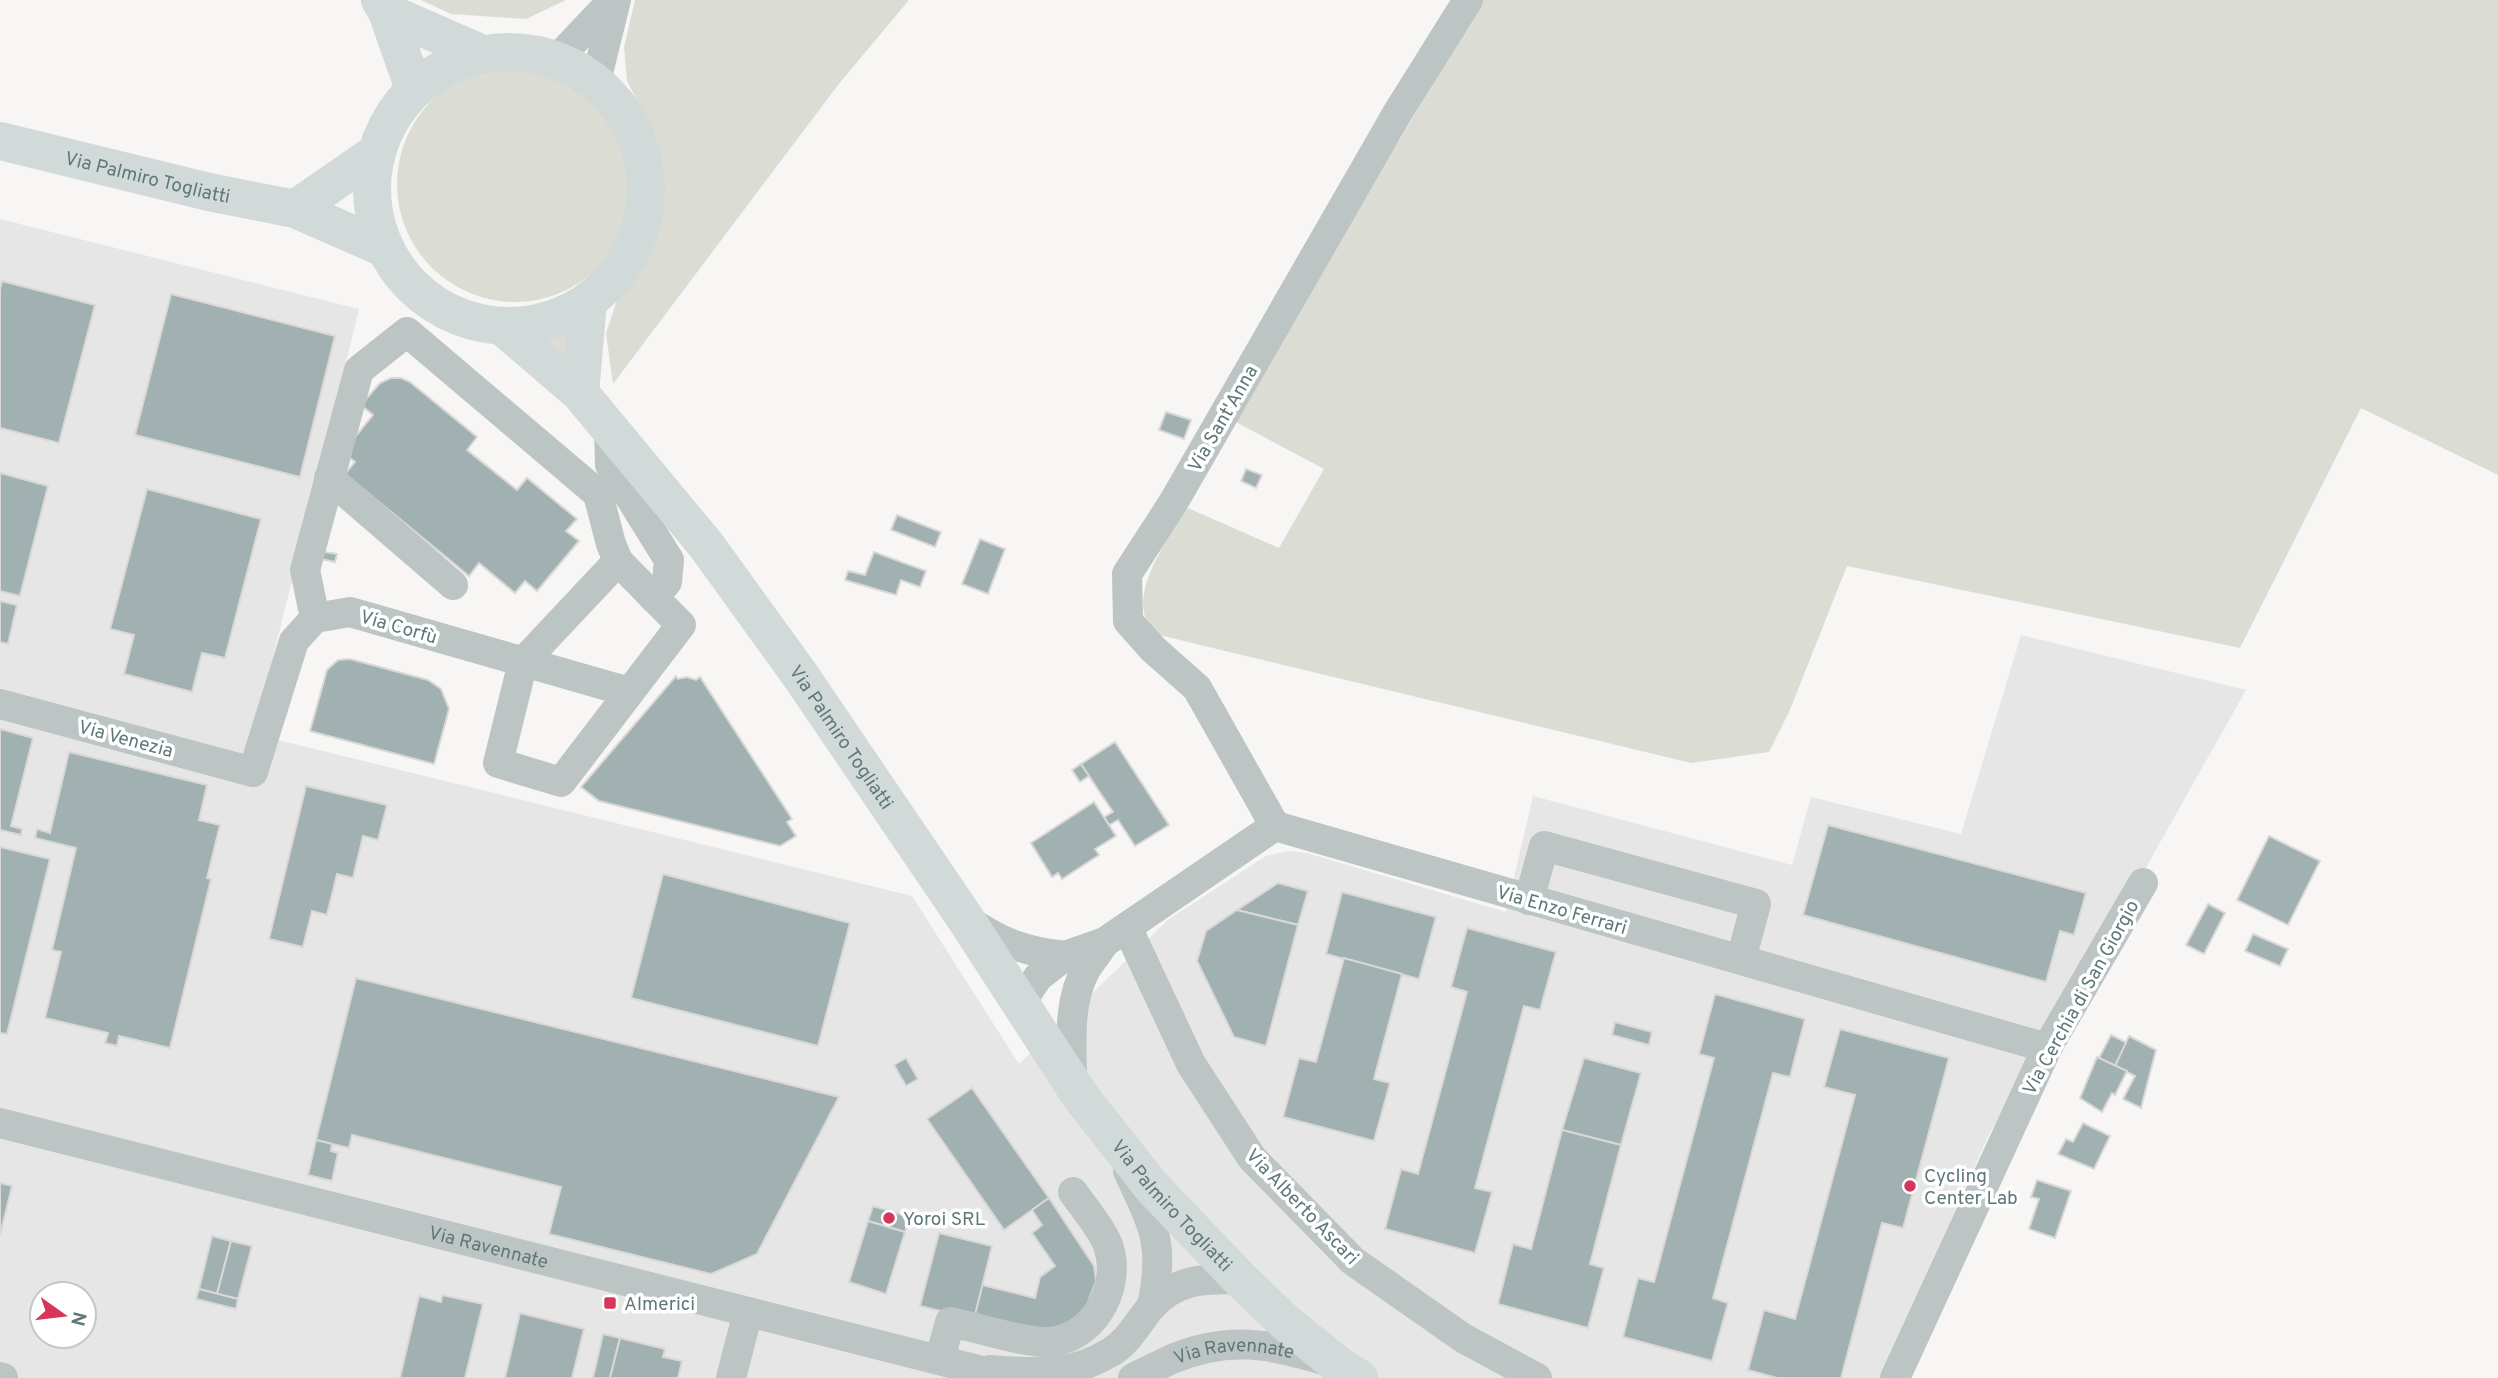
<svg xmlns="http://www.w3.org/2000/svg" width="2498" height="1378" font-family="Overpass,sans-serif">
	<style>
		.built { fill: #e5e6e5; fill-rule: evenodd }
		.green { fill: #dbdcd4 }
		.building { fill: #a1b0b0; stroke: #d9d8d7; stroke-width: 2 }
		.lines { fill: none; stroke-linecap: round; stroke-linejoin: round }
		.minor { stroke: #bcc4c4; stroke-width: 30 }
		.major { stroke: #d2d9d9; stroke-width: 38 }
		.highway { stroke: #d2d9d9; stroke-width: 38 }
		.poi-dot { fill: #d7355c; stroke: #fff; stroke-width: 2.5 }
		.labels { text-anchor: middle; stroke-width: 7; stroke-linejoin: round; paint-order: stroke }
		.street-label { font-size: 19px; fill: #5f7878; stroke: #fff }
		.poi-label { font-size: 19px; fill: #5f7878; stroke: #fff; text-anchor: start }
	</style>
	<rect width="100%" height="100%" fill="#f7f6f5"/>
	<!-- built -->
	<path class="built" d="M0,219L359,309L254,734L912,896L1019,1064L1169,919L1266,856L1287,851L1307,853L1506,912L1533,796L1792,865L1811,797L1961,834L2021,635L2246,690L2065,1011L1990,1132L1881,1378H0ZM42,1294H84V1336H42Z"/>
	<!-- green -->
	<g class="green">
		<path d="M421,0H566L526,19L451,14Z"/>
		<path d="M635,0H909L838,85L613,384L606,333L619,294L647,251L664,193L656,138L627,81L624,47Z"/>
		<path d="M1482,0H2498V475L2361,408L2240,648L1847,566L1789,712L1769,752L1691,763L1159,635C1155,629 1145,620 1144,613C1137,580 1171,534 1188,508L1279,548L1324,469L1234,421Z"/>
		<circle cx="515" cy="184" r="118"/>
		<path d="M572,321L569,366L531,335Z"/>
	</g>
	<!-- building -->
	<g class="building">
		<path d="M2,281L95,305L59,443L0,428V290Z"/>
		<path d="M171,294L335,336L300,477L135,435Z"/>
		<path d="M391,378H401L410,382L477,437L467,450L517,490L527,478L577,519L566,531L579,541L537,591L525,581L515,593L479,563L469,576L345,474L355,462L343,452L373,415L361,405L380,383Z"/>
		<path d="M1166,412L1191,420L1184,439L1159,430Z"/>
		<path d="M1246,469L1262,475L1256,488L1241,481Z"/>
		<path d="M0,473L48,486L20,596L0,591Z"/>
		<path d="M147,489L261,519L225,658L202,653L192,692L124,674L134,635L110,629Z"/>
		<path d="M897,515L941,532L935,547L891,530Z"/>
		<path d="M980,539L1005,549L988,594L962,584Z"/>
		<path d="M324,552L337,554L335,562L322,559Z"/>
		<path d="M874,552L926,571L920,587L901,580L896,595L845,580L848,571L865,575Z"/>
		<path d="M0,601L17,605L8,644L0,642Z"/>
		<path d="M350,659L428,680L441,689L449,709L434,764L310,731L327,670L338,660Z"/>
		<path d="M676,676L678,679L687,677L696,680L700,677L792,819L787,822L796,836L780,846L599,801L581,787Z"/>
		<path d="M0,729L33,738L11,826L22,829L21,835L0,830Z"/>
		<path d="M1115,742L1169,825L1135,846L1118,820L1109,825L1104,817L1113,812L1081,764Z"/>
		<path d="M69,752L207,785L199,820L220,825L207,878L211,879L170,1048L119,1036L117,1046L105,1043L108,1033L45,1018L61,952L52,950L76,848L35,838L37,829L50,833Z"/>
		<path d="M1081,764L1089,776L1080,782L1072,770Z"/>
		<path d="M306,786L387,805L378,840L363,836L353,878L337,874L327,915L312,911L303,947L269,939Z"/>
		<path d="M1094,802L1116,836L1095,849L1099,855L1062,879L1058,873L1052,877L1031,843Z"/>
		<path d="M1828,825L2086,893L2074,935L2060,931L2046,982L1803,915Z"/>
		<path d="M2269,836L2320,861L2288,925L2237,900Z"/>
		<path d="M0,847L50,859L7,1034L0,1033Z"/>
		<path d="M663,874L850,923L818,1046L631,998Z"/>
		<path d="M1278,883L1308,891L1298,925L1237,910Z"/>
		<path d="M1342,892L1436,917L1419,979L1326,954Z"/>
		<path d="M2208,904L2225,913L2204,954L2186,945Z"/>
		<path d="M1237,910L1298,925L1266,1046L1234,1037L1197,961L1206,931Z"/>
		<path d="M1467,928L1556,952L1540,1010L1524,1006L1475,1188L1492,1192L1475,1253L1385,1229L1401,1169L1418,1174L1467,992L1451,987Z"/>
		<path d="M2253,934L2288,949L2280,966L2245,951Z"/>
		<path d="M1344,958L1402,974L1374,1079L1390,1083L1374,1141L1283,1117L1299,1058L1316,1062Z"/>
		<path d="M356,978L839,1097L757,1254L711,1274L549,1234L561,1187L352,1135L349,1148L316,1140Z"/>
		<path d="M1715,994L1805,1019L1790,1077L1773,1073L1713,1298L1728,1303L1712,1361L1623,1337L1638,1278L1654,1282L1714,1058L1699,1054Z"/>
		<path d="M1615,1022L1652,1032L1649,1045L1612,1035Z"/>
		<path d="M1840,1029L1949,1058L1903,1228L1882,1223L1841,1378H1777L1748,1370L1764,1310L1795,1319L1855,1095L1824,1087Z"/>
		<path d="M2111,1035L2127,1043L2115,1066L2099,1058Z"/>
		<path d="M2129,1036L2156,1050L2141,1108L2123,1099L2135,1076L2115,1066Z"/>
		<path d="M2097,1057L2127,1071L2115,1095L2112,1093L2102,1112L2080,1098Z"/>
		<path d="M906,1058L918,1079L906,1086L894,1065Z"/>
		<path d="M1584,1058L1641,1073L1621,1145L1562,1130Z"/>
		<path d="M972,1088L1049,1198L1004,1230L927,1119Z"/>
		<path d="M2083,1123L2110,1136L2094,1169L2058,1154L2066,1139L2073,1142Z"/>
		<path d="M1562,1130L1621,1145L1590,1264L1604,1268L1588,1328L1498,1304L1513,1244L1531,1249Z"/>
		<path d="M316,1140L332,1144L331,1151L338,1153L332,1181L308,1175Z"/>
		<path d="M2037,1180L2071,1191L2055,1238L2029,1229L2039,1199L2031,1197Z"/>
		<path d="M0,1183L12,1186L0,1235Z"/>
		<path d="M1049,1198L1094,1266L1096,1281L1083,1316L1045,1333L974,1316L982,1285L1035,1298L1040,1277L1055,1266L1032,1233L1042,1225L1032,1210Z"/>
		<path d="M873,1206L910,1217L905,1232L868,1221Z"/>
		<path d="M868,1221L905,1232L886,1294L849,1282Z"/>
		<path d="M939,1233L992,1246L974,1319L920,1306Z"/>
		<path d="M212,1236L231,1241L217,1294L199,1289Z"/>
		<path d="M231,1241L252,1246L238,1299L217,1294Z"/>
		<path d="M199,1289L238,1299L236,1309L196,1299Z"/>
		<path d="M442,1295L483,1304L465,1378H400L419,1296L441,1302Z"/>
		<path d="M520,1313L584,1329L572,1378H505Z"/>
		<path d="M603,1334L620,1338L610,1378H593Z"/>
		<path d="M620,1338L665,1349L663,1357L682,1361L678,1378H610Z"/>
	</g>
	<g class="lines">
		<!-- minor -->
		<g class="minor">
			<path d="M557,59L613,0"/>
			<path d="M596,81L616,0"/>
			<path d="M609,429L610,465L669,560L667,582L653,597"/>
			<path d="M329,478L453,585"/>
			<path d="M618,561L681,625L561,782L498,763L523,662Z"/>
			<path d="M315,618L305,570L359,370L407,332L598,494L611,544L618,561"/>
			<path d="M0,704L253,772L294,641L315,618L350,612L629,692"/>
			<path d="M1275,826L1197,688L1153,649L1128,621L1127,574L1173,503L1398,112L1468,0"/>
			<path d="M1529,900L1544,846L1756,904L1741,959"/>
			<path d="M968,920C1001,943 1026,952 1065,956"/>
			<path d="M1127,927L1191,1064L1252,1158L1353,1261L1463,1338L1537,1378"/>
			<path d="M1021,1002L1038,977L1065,956L1105,942L1275,826L2047,1048"/>
			<path d="M1072,1083C1072,1046 1067,1003 1086,969C1092,960 1099,951 1105,942"/>
			<path id="s1" d="M0,1123L1010,1378"/>
			<path d="M1128,1171C1154,1227 1165,1244 1152,1306"/>
			<path d="M940,1359L950,1322C976,1327 1021,1342 1045,1342C1092,1342 1123,1288 1108,1245C1101,1227 1084,1208 1073,1192"/>
			<path d="M990,1370C1035,1373 1070,1377 1111,1352C1128,1342 1138,1323 1150,1308C1176,1278 1204,1279 1240,1279"/>
			<path d="M0,1377L3,1378"/>
			<path d="M731,1378L748,1312"/>
			<path id="s2" d="M1133,1378C1146,1372 1159,1365 1172,1359C1229,1335 1271,1344 1327,1361"/>
			<path d="M1895,1378L2047,1048L2143,883"/>
		</g>
		<!-- major -->
		<g class="major">
			<circle cx="509" cy="189" r="137"/>
			<path id="s3" d="M0,141L209,192L295,209L384,248"/>
			<path d="M295,209L376,153"/>
			<path id="s4" d="M503,327L580,393L706,545L800,675L965,918L1081,1097L1152,1187L1240,1279L1285,1322L1338,1365L1359,1378"/>
			<path d="M580,393L588,302"/>
		</g>
		<!-- highway -->
		<g class="highway">
			<path d="M380,0L387,12L414,89"/>
			<path d="M387,12L480,53"/>
		</g>
	</g>
	<!-- markers -->
	<g class="poi-dot">
		<circle cx="1910" cy="1186" r="7"/>
		<circle cx="889" cy="1218" r="7"/>
		<rect x="603" y="1296" width="14" height="14" rx="3.5"/>
	</g>
	<g class="labels">
		<!-- street labels -->
		<g class="street-label">
			<text dy="7" stroke="none"><textPath href="#s3" startOffset="152">Via Palmiro Togliatti</textPath></text>
			<text transform="translate(1222 418) rotate(-60)" y="7">Via Sant'Anna</text>
			<text transform="translate(399 626) rotate(16)" y="7">Via Corfù</text>
			<text dy="7" stroke="none"><textPath href="#s4" startOffset="534">Via Palmiro Togliatti</textPath></text>
			<text transform="translate(126 738) rotate(15)" y="7">Via Venezia</text>
			<text transform="translate(1562 909) rotate(16)" y="7">Via Enzo Ferrari</text>
			<text transform="translate(2080 997) rotate(-61)" y="7">Via Cerchia di San Giorgio</text>
			<text dy="7" stroke="none"><textPath href="#s4" startOffset="1108">Via Palmiro Togliatti</textPath></text>
			<text transform="translate(1303 1206) rotate(46)" y="7">Via Alberto Ascari</text>
			<text dy="7" stroke="none"><textPath href="#s1" startOffset="504">Via Ravennate</textPath></text>
			<text dy="7" stroke="none"><textPath href="#s2" startOffset="107">Via Ravennate</textPath></text>
		</g>
		<!-- poi labels -->
		<g class="poi-label">
			<text x="1924" y="1182">Cycling<tspan x="1924" dy="22">Center Lab</tspan></text>
			<text x="903" y="1225">Yoroi SRL</text>
			<text x="624" y="1310">Almerici</text>
		</g>
	</g>
	<!-- north arrow -->
	<g transform="translate(63 1315) rotate(104)"><circle r="33" fill="#ffffff" stroke="#bfc9c9" stroke-width="2"/>
	<path d="M0-5L12 26L0 18L-12 26Z" fill="#d7355c"/>
	<text y="-10" font-size="19" font-weight="bold" text-anchor="middle" fill="#5f7878">N</text>
	</g>
</svg>
